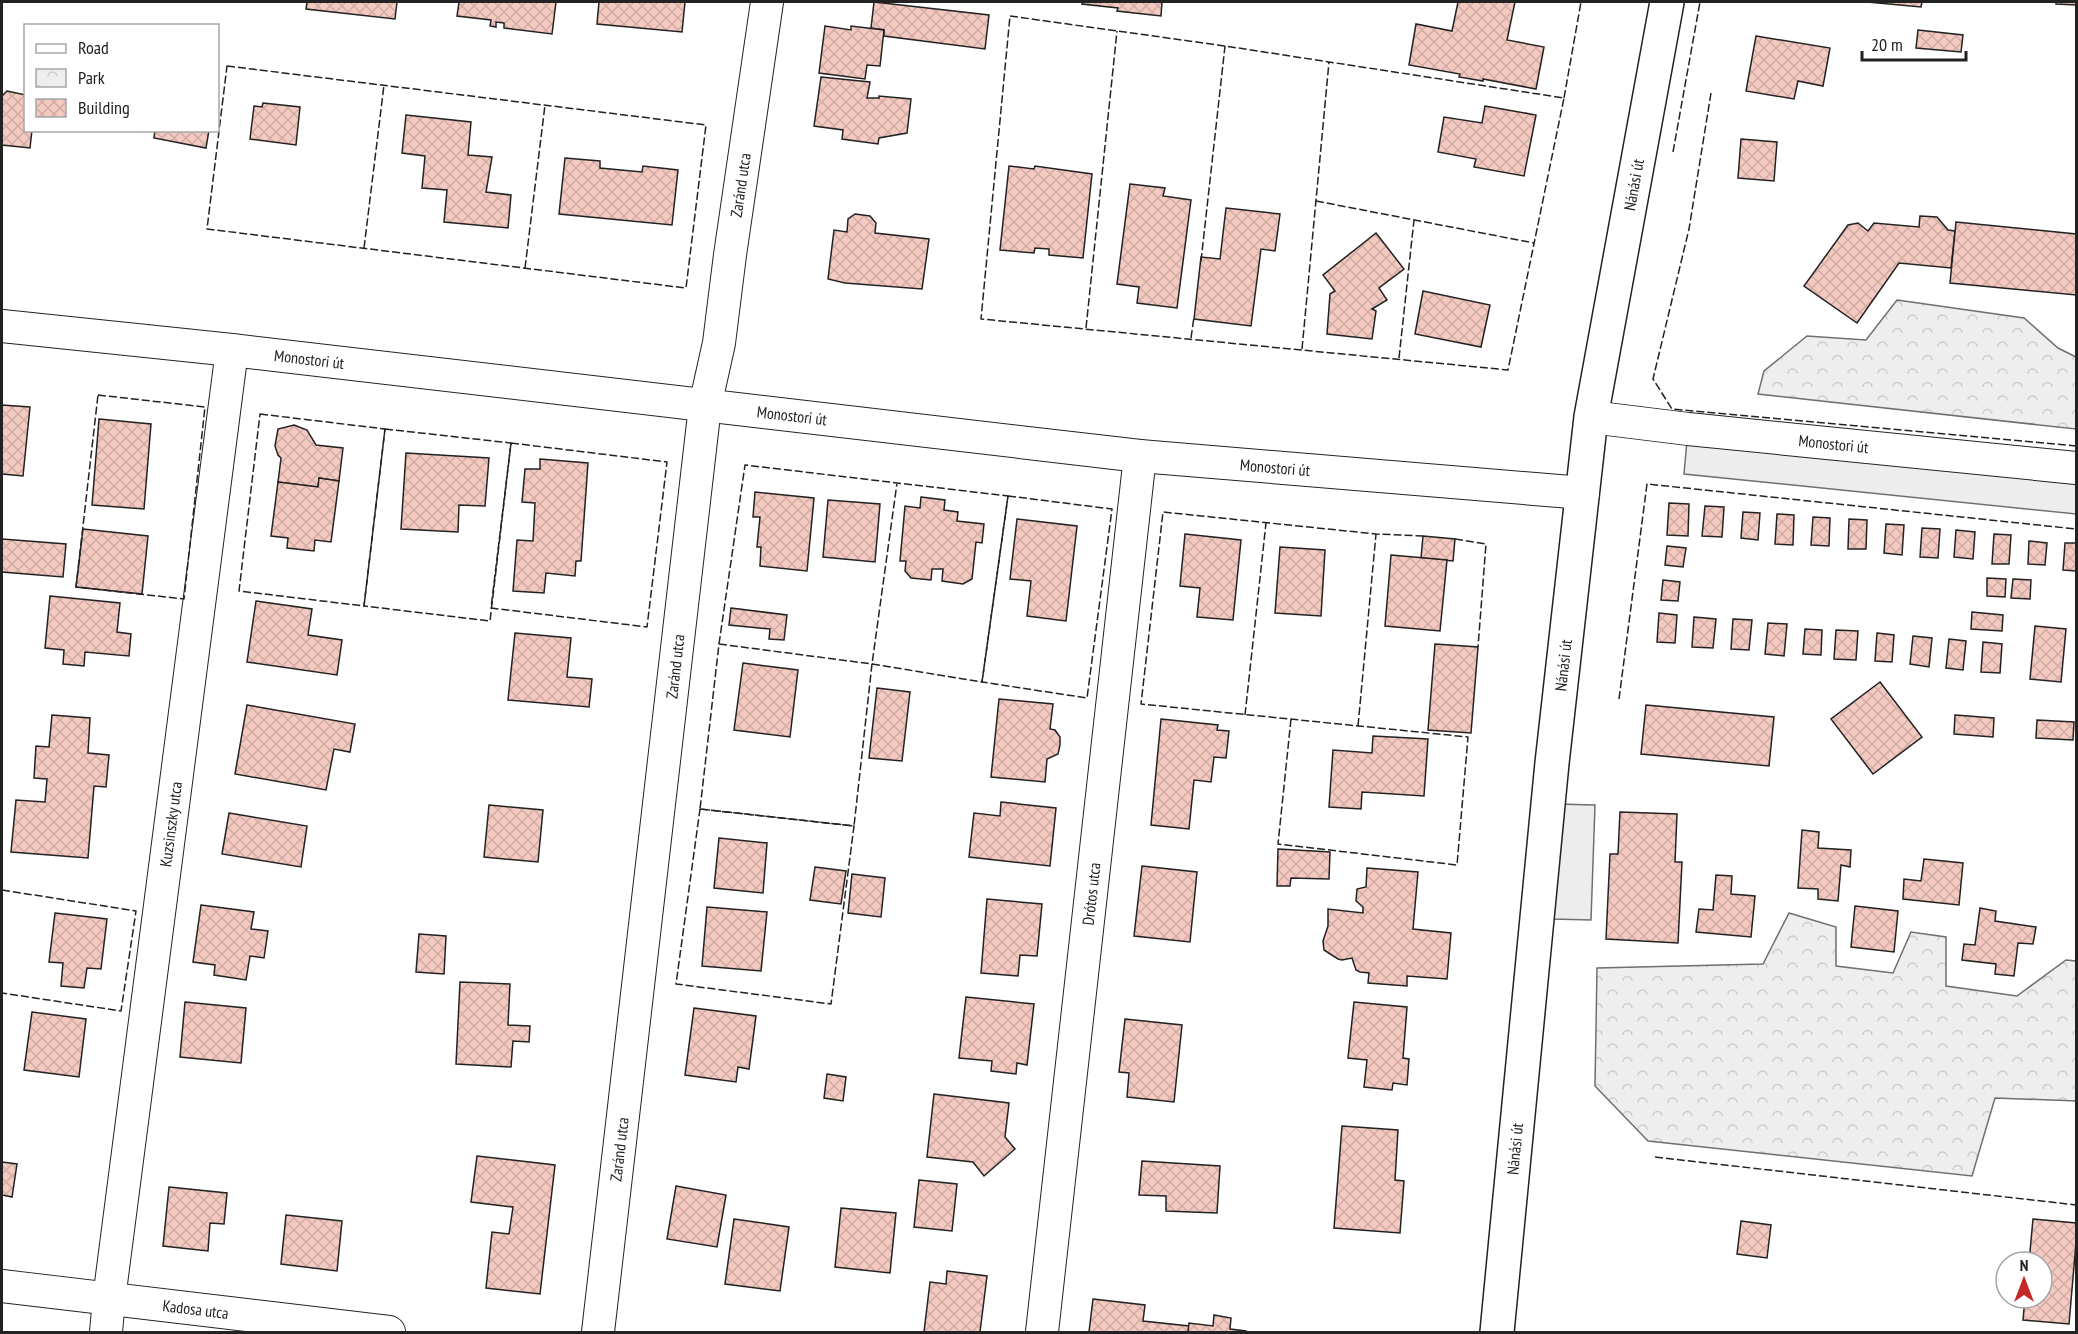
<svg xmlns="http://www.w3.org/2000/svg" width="2078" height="1334" font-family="'PT Sans Narrow',sans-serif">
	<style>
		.park { fill: url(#park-crowns); stroke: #6f6f6f; stroke-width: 1.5 }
		.parking { fill: #ededed; stroke: #6f6f6f; stroke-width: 1.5 }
		.building { fill: url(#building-cross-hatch); stroke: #222; stroke-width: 1.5 }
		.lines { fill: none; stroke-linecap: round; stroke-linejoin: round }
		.street-casing { stroke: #222; stroke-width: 34 }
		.secondary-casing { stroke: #222; stroke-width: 36 }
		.street { stroke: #fff; stroke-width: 32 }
		.secondary { stroke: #fff; stroke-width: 33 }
		.fence { stroke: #222; stroke-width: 1.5; stroke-dasharray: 8 3; stroke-linecap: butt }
		.labels { text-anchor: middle; stroke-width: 4.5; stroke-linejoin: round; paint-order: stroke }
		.street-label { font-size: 16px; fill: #222; stroke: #fff }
	</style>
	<defs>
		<pattern id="park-crowns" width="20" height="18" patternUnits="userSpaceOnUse" patternTransform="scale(1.5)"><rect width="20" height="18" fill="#eee"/><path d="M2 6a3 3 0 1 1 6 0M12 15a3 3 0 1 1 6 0" fill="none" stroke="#ccc"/></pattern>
		<pattern id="building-cross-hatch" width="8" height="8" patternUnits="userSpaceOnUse" patternTransform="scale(1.5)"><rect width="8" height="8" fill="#f3c9c0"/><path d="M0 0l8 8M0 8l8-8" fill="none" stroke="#d0aca5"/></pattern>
	</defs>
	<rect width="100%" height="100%" fill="#fff"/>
	<!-- park -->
	<g class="park">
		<path d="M1897,300L2024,318L2058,348L2076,357V429L1758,394L1764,371L1807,336L1866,340Z"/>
		<path d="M1789,913L1836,927V966L1893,973L1911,932L1946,937V986L2017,996L2066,960L2076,961V1101L1995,1098L1972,1176L1648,1141L1595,1086L1597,968L1763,964Z"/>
	</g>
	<!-- parking -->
	<g class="parking">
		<path d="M1688,429L2076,468V514L1684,474Z"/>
		<path d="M1556,804L1595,805L1591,920L1552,919Z"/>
	</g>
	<!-- building -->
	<g class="building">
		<path d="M307,2H397L395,19L306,9Z"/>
		<path d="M459,2H556L552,34L504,28V23L496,22V27L490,26L491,20L457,16Z"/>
		<path d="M599,2H685L682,32L597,24Z"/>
		<path d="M874,2L989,15L985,49L884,36V30L871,28Z"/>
		<path d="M1083,2H1162L1161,16L1117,11L1118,8L1082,4Z"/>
		<path d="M1458,2H1515L1507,40L1544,47L1536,89L1483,79V81L1459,77L1460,74L1409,65L1416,24L1452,31Z"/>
		<path d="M1867,2H1922L1921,7Z"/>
		<path d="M2056,2H2076V5L2056,4Z"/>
		<path d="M825,26L851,30V26L884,30L880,66L867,65L865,79L819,73Z"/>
		<path d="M1918,30L1963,35L1961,52L1916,48Z"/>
		<path d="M1756,36L1830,48L1823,86L1798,81L1794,99L1746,91Z"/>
		<path d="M821,77L870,82L867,98H879V96L911,99L907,133L879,138L878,144L842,139L843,130L814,126Z"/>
		<path d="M7,91L26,95V130H32L30,148L2,145V96Z"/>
		<path d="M263,103L300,107L296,145L250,139L254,106L262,107Z"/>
		<path d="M1485,106L1536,115L1524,176L1474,167L1476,159L1438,152L1444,117L1482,123Z"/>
		<path d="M406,115L471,122L468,155L492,157L486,192L511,195L508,228L444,222L447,190L422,188L425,156L402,153Z"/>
		<path d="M155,130H209L206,148L154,138Z"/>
		<path d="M1741,139L1777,142L1774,181L1738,178Z"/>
		<path d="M565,158L600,161V168L642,172L643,166L678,170L672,225L559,214Z"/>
		<path d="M1009,166L1034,169L1035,166L1092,174L1083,258L1049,255V249L1035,248L1034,253L1000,250Z"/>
		<path d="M1130,184L1165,188L1163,196L1191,200L1177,308L1137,303L1139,287L1117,284Z"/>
		<path d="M1226,208L1280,214L1275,251L1261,249L1251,326L1194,319L1201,257L1220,259Z"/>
		<path d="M855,214L870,216L876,223L875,233L929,239L922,289L845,283L828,279L834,230L847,232L848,219Z"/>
		<path d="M1920,216L1937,217L1948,230L1955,231L1951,268L1899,263L1857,323L1804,286L1848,225L1858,223L1868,231L1874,223L1919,227Z"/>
		<path d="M1956,222L2076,234V295L1950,283Z"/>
		<path d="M1376,233L1404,269L1379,288L1387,300L1372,309L1376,311L1372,339L1327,334L1330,294L1335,291L1323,275Z"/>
		<path d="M1423,291L1490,305L1481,347L1415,334Z"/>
		<path d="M2,405L30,407L23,476L2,474Z"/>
		<path d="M99,419L151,424L144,509L92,505Z"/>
		<path d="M294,425L307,430L316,445L343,448L339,481L319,478L318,487L278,482L281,458L278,455L275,446L278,429Z"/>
		<path d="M406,453L489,458L485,506L459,505L458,532L401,529Z"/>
		<path d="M540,459L588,463L581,561H576L575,576L546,573L544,593L513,591L517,540L533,541L535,503L522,502L525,469H540Z"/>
		<path d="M319,478L339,481L331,542L315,540L314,551L287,548L288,538L271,536L278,482L318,487Z"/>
		<path d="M755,492L814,498L807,571L760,566L761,547H757L760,517H753Z"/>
		<path d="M921,497L945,500L944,510L958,512L957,521L984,524L982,543L976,542L972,579L963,584L942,581L943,569H932L931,580L911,578L905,571L906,561H900L905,506L920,508Z"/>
		<path d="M828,500L880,504L875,562L823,557Z"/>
		<path d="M1669,503L1689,504L1688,536L1667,535Z"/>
		<path d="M1705,506L1724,507L1722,537L1702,536Z"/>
		<path d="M1743,512L1760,513L1758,540L1741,538Z"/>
		<path d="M1777,514L1794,515L1793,545L1775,544Z"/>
		<path d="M1813,517L1830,518L1829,546L1811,545Z"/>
		<path d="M1017,519L1077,526L1066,621L1027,616L1031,581L1010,579Z"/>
		<path d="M1849,519L1867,520L1866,549H1848Z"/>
		<path d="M1886,524L1904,525L1902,555L1884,553Z"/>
		<path d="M1922,528L1940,529L1938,558L1920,557Z"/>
		<path d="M83,529L148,536L142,594L76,587Z"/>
		<path d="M1956,530L1975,532L1973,559L1954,557Z"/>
		<path d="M1185,534L1241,540L1233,620L1197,617L1200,588L1180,586Z"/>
		<path d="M1994,534L2011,535L2009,564H1992Z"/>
		<path d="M1423,536L1455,539L1453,561L1421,558Z"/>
		<path d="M2,539L66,544L63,577L2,572Z"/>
		<path d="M2029,541L2047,543L2045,565L2028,564Z"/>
		<path d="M2065,543H2076V571L2063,570Z"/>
		<path d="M1667,546L1686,548L1683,567L1665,565Z"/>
		<path d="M1280,547L1325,550L1321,616L1275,613Z"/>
		<path d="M1391,555L1447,560L1440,631L1385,626Z"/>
		<path d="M1987,578L2006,579L2005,597L1987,596Z"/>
		<path d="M2013,579L2031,580L2030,599L2011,598Z"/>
		<path d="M1663,580L1680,582L1678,601L1661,600Z"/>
		<path d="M50,596L120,603L117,632L131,634L129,656L85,652L84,666L63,664L64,650L45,648Z"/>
		<path d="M256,601L312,609L308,635L342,640L337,675L247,662Z"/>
		<path d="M731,608L787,615L784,640L769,639L770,629L729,625Z"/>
		<path d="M1972,612L2003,615L2002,631L1971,629Z"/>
		<path d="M1659,613L1677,615L1675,643L1657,642Z"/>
		<path d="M1694,617L1716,619L1713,648L1692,647Z"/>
		<path d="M1733,619L1752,620L1749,650L1731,649Z"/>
		<path d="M1768,623L1787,624L1784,656L1765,654Z"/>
		<path d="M2035,626L2066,629L2061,682L2030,679Z"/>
		<path d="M1805,629L1822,630L1821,655L1803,654Z"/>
		<path d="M1836,630L1858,631L1856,660L1834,659Z"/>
		<path d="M515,633L571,638L567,677L592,679L589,707L508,700Z"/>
		<path d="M1877,633L1894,635L1892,662L1875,661Z"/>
		<path d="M1913,636L1932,638L1929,667L1910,664Z"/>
		<path d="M1949,639L1966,641L1963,670L1946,668Z"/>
		<path d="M1983,642L2002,644L2000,673L1981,672Z"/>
		<path d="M1435,644L1478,647L1471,733L1428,730Z"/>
		<path d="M743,663L798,670L790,737L734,730Z"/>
		<path d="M1880,682L1922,737L1873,774L1831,719Z"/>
		<path d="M877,688L910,692L902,761L869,758Z"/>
		<path d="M999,699L1053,704L1050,729L1055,730L1060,737V745L1058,754L1047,759L1045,782L991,777Z"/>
		<path d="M247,705L355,724L350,752L334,749L326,790L235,774Z"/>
		<path d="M1646,705L1774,717L1769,766L1641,754Z"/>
		<path d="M52,715L90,718L88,753L109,755L106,787L94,786L88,858L11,852L16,800L45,802L47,779L34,778L36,746L49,747Z"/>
		<path d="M1955,715L1994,718L1993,737L1954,734Z"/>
		<path d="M1161,719L1218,725L1217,730L1229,731L1226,758L1214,757L1211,782L1194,780L1189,829L1151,825Z"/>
		<path d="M2037,720L2074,722L2073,740L2036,738Z"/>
		<path d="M1373,736L1428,739L1424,796L1362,792L1361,809L1329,807L1333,750L1372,753Z"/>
		<path d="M1001,802L1056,808L1050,866L969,857L974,813L1000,816Z"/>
		<path d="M489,805L543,810L538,862L484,857Z"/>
		<path d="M1620,812L1677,814L1675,862H1682L1678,943L1606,939L1610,854H1618Z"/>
		<path d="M229,813L307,826L301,867L222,854Z"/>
		<path d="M1802,830L1819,832L1818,848L1851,850L1850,867L1841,865L1838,901L1818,899V889L1798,888Z"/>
		<path d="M719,838L767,843L763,893L714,888Z"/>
		<path d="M1278,849L1330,852L1329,879L1291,878L1290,886H1277Z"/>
		<path d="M1924,859L1963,863L1959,905L1903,899L1904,879L1921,881Z"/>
		<path d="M1142,866L1197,872L1190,942L1134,936Z"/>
		<path d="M815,867L846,871L841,904L810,900Z"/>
		<path d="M1367,868L1418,872L1413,929L1451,933L1447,979L1407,976V986L1368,983L1369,973L1360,972L1356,970L1352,958L1342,960L1338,959L1324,950L1323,941L1328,926V909L1363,913V907L1356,901L1357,889L1366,887Z"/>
		<path d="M852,874L885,878L881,917L848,913Z"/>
		<path d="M1716,875L1732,876L1731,894L1755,896L1751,937L1696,932L1699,909L1713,910Z"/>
		<path d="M987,899L1042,904L1037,956L1020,955L1018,976L981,973Z"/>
		<path d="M201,905L254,912L251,929L268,931L264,958L250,956L246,980L214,975L215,965L193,962Z"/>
		<path d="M1855,906L1898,911L1894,952L1851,947Z"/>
		<path d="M707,907L767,912L761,971L702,966Z"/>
		<path d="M1980,908L1996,911L1995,921L2036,927L2033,944L2018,943L2014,976L1995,974L1996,964L1962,960L1964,944L1975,945Z"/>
		<path d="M55,913L107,919L101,969L87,968L84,988L61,986L63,963L49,962Z"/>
		<path d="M419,934L446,936L444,974L416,972Z"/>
		<path d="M460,982L510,984L508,1025L530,1026L529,1042L513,1041L511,1067L456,1064Z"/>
		<path d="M966,997L1034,1004L1027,1065L1017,1063L1016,1074L991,1071L992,1061L959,1058Z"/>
		<path d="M185,1002L246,1008L241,1063L180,1057Z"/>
		<path d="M1354,1002L1407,1007L1403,1058L1409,1059L1407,1085L1393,1083L1392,1090L1364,1087L1367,1060L1348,1058Z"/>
		<path d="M694,1008L756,1016L749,1069L738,1067L736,1082L685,1075Z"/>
		<path d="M32,1012L86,1019L79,1077L24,1070Z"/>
		<path d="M1125,1019L1182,1025L1174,1102L1127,1097L1129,1073L1119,1072Z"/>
		<path d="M827,1074L846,1077L843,1101L824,1098Z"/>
		<path d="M934,1094L1009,1103L1005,1137L1015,1149L984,1176L973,1162L927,1157Z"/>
		<path d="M1342,1126L1398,1130L1395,1180L1404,1181L1400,1233L1334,1228Z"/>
		<path d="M477,1156L555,1165L540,1294L486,1288L492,1232L509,1234L513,1207L471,1202Z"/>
		<path d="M1142,1161L1220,1166L1217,1213L1166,1211V1196L1139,1195Z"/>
		<path d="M2,1162L17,1164L12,1197L2,1195Z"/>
		<path d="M919,1180L957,1184L952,1231L914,1227Z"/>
		<path d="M676,1186L726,1195L717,1247L667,1239Z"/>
		<path d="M169,1187L227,1193L224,1224L210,1223L208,1251L163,1246Z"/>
		<path d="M841,1208L896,1213L890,1273L835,1267Z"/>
		<path d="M286,1215L342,1221L337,1271L281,1264Z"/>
		<path d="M734,1219L789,1227L780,1291L725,1284Z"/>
		<path d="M2033,1219L2076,1223V1243L2069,1324L2023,1320L2025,1298H2042V1262H2029Z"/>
		<path d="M1741,1221L1771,1225L1767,1258L1737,1254Z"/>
		<path d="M947,1271L987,1276L980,1332H924L930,1282L946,1284Z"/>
		<path d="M1093,1299L1145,1305L1143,1321L1189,1326L1188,1332H1089Z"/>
		<path d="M1214,1315L1231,1318L1230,1329L1246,1331V1332H1188L1189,1323L1213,1326Z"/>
	</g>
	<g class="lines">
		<!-- street casing -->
		<g class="street-casing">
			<g id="street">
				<path id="s1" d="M2,326L232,350L1140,456L1583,493"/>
				<path id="s2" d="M1591,417L1688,429L2076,468"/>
				<path id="s3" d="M2,1286L389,1332"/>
				<path id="s4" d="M106,1332L109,1299L232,350"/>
				<path id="s5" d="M598,1332L705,406L719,343L730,255L767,2"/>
				<path id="s6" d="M1042,1332L1140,456"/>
			</g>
		</g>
		<!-- secondary casing -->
		<g class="secondary-casing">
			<g id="secondary">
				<path id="s7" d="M1497,1332L1552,763L1591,417L1667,2"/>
			</g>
		</g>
		<!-- street -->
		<use href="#street" class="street"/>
		<!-- secondary -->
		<use href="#secondary" class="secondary"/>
		<!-- fence -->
		<g class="fence">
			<path d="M1010,16L1225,46L1564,98L1508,370L981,319Z"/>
			<path d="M227,66L706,125L686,288L207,229Z"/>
			<path d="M1711,93L1689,229L1653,379L1672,409L2076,446"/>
			<path d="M1564,98L1581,2"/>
			<path d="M1673,152L1700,2"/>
			<path d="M1316,201L1534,243"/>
			<path d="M364,248L384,85"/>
			<path d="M1201,261L1225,46"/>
			<path d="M525,268L545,105"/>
			<path d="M1086,328L1117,31"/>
			<path d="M1191,338L1194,317"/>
			<path d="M1302,349L1329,62"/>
			<path d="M1399,358L1414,220"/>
			<path d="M98,395L205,407L184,599L76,587Z"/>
			<path d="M260,414L385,429L364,606L239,591Z"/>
			<path d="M385,429L511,443L490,621L364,606Z"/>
			<path d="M511,443L667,462L647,627L491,608Z"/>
			<path d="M1008,496L1112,509L1087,698L982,682Z"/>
			<path d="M1455,539L1486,544L1478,647"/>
			<path d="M719,644L745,465L1008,496L982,682L872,664L897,483"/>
			<path d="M719,644L872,664L854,826L700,809Z"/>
			<path d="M1619,699L1647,484L2076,529"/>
			<path d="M1245,715L1266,523"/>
			<path d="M1291,719L1278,844L1457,865L1468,737L1141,704L1163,512L1376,534L1423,536"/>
			<path d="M1358,726L1376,534"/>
			<path d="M700,809L854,826L831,1004L676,984Z"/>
			<path d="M2,890L136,911L121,1011L2,993"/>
			<path d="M1655,1157L2076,1205"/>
		</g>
	</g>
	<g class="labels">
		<!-- street labels -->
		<g class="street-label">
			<text dy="6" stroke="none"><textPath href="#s7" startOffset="1156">Nánási út</textPath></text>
			<text dy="6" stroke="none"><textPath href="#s5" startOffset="1156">Zaránd utca</textPath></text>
			<text dy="6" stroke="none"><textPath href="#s1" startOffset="309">Monostori út</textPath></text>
			<text dy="6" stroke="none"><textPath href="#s1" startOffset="795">Monostori út</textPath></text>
			<text dy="6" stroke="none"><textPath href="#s2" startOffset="244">Monostori út</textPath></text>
			<text dy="6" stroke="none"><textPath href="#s1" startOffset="1281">Monostori út</textPath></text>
			<text dy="6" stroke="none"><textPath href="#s7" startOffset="670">Nánási út</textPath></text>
			<text dy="6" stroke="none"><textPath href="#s5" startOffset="670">Zaránd utca</textPath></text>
			<text dy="6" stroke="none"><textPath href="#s4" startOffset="512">Kuzsinszky utca</textPath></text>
			<text dy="6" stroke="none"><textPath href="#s6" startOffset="441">Drótos utca</textPath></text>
			<text dy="6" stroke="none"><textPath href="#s7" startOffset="184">Nánási út</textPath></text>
			<text dy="6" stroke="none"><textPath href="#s5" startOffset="184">Zaránd utca</textPath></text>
			<text dy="6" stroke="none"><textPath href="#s3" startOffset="195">Kadosa utca</textPath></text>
		</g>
	</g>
	<!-- border -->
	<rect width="2078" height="1334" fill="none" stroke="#222222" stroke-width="6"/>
	<!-- legend -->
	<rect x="24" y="24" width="195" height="108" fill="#ffffff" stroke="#a7a7a7" stroke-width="1.5"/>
	<rect x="36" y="44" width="30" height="9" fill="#ffffff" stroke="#a7a7a7" stroke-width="1.5"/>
	<text x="78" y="54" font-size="18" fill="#222222">Road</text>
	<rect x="36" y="69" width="30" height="18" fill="url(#park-crowns)" stroke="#a7a7a7" stroke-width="1.5"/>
	<text x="78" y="84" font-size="18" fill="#222222">Park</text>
	<rect x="36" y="99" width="30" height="18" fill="url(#building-cross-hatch)" stroke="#a7a7a7" stroke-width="1.5"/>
	<text x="78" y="114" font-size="18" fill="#222222">Building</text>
	<!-- north arrow -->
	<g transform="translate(2024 1280)"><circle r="28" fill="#ffffff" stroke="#a7a7a7" stroke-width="1.5"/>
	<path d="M0-4.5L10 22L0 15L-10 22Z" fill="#c62828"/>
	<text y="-9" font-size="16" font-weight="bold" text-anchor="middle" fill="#222222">N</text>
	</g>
	<!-- scale -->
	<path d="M1862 51v9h104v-9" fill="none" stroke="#222222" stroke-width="3"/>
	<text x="1871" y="51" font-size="18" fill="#222222" stroke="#ffffff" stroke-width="4.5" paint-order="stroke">20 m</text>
</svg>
